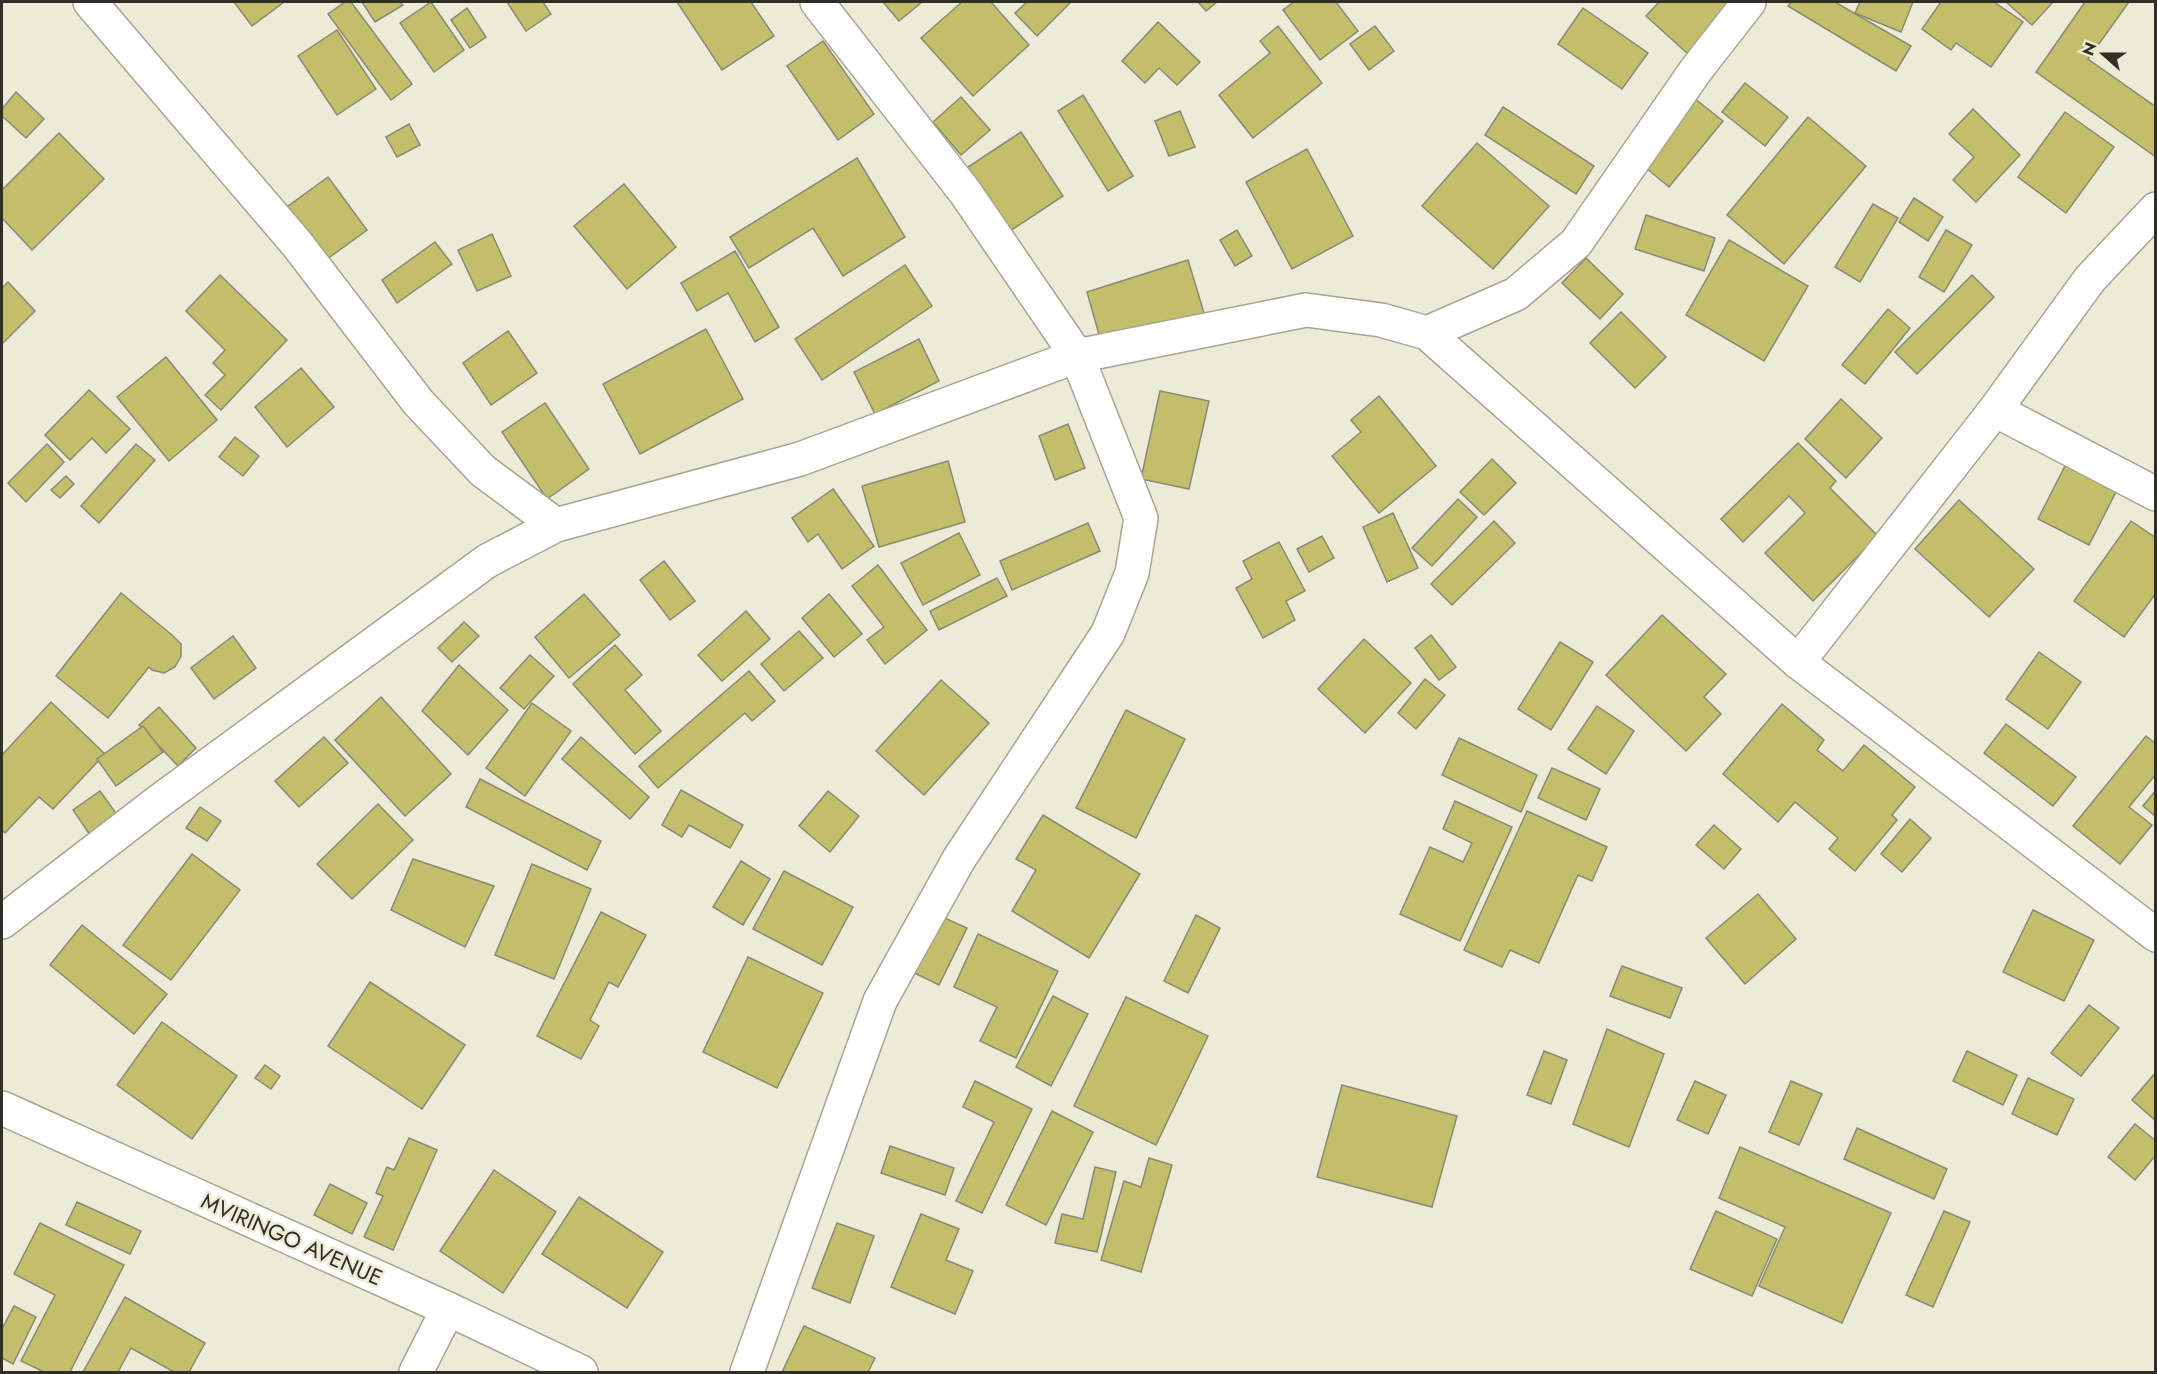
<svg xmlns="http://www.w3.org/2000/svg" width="2157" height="1374" font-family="Jost,sans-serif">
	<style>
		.building { fill: #c3be69; stroke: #898976; stroke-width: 1.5 }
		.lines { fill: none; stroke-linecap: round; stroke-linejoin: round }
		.minor-casing { stroke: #a6a592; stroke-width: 36 }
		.minor { stroke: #fff; stroke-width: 33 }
		.labels { text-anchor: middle; stroke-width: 5; stroke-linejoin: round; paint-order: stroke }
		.street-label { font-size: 22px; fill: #2f2f27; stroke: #ecebd7 }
	</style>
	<rect width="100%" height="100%" fill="#ecebd7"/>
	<!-- building -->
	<g class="building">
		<path d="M234,2H284L252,26Z"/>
		<path d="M345,2H351L412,84L391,100L328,14Z"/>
		<path d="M362,2H400L403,5L375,22Z"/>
		<path d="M431,2L464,50L434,72L400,23Z"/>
		<path d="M507,2H543L551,14L526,31Z"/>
		<path d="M677,2H751L774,36L722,70Z"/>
		<path d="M883,2H922L899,21Z"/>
		<path d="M962,2H991L1029,45L973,96L921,38Z"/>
		<path d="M1027,2H1071L1037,36L1015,13Z"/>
		<path d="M1198,2H1217L1206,11Z"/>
		<path d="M1294,2H1336L1358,31L1320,60L1283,10Z"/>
		<path d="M1659,2H1735L1688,54L1646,16Z"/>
		<path d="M1791,2H1835L1911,46L1896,71L1788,6Z"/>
		<path d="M1860,2H1913L1901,32L1855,13Z"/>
		<path d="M1941,2H1994L2023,22L1991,67L1956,43L1951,50L1922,29Z"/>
		<path d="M2006,2H2053L2032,25Z"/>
		<path d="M2085,2H2129L2088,59L2156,107V157L2036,72Z"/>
		<path d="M467,8L486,37L470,48L451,20Z"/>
		<path d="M1583,8L1648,53L1622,89L1558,44Z"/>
		<path d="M1158,22L1200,62L1177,85L1159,68L1145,83L1122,61Z"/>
		<path d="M1278,26L1322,83L1253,138L1219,95L1270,53L1260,41Z"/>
		<path d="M1375,26L1394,51L1369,70L1350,44Z"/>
		<path d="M337,30L376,89L337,115L298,56Z"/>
		<path d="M823,41L874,114L838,140L787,66Z"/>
		<path d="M1745,83L1788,117L1765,146L1722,112Z"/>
		<path d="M16,92L44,119L26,138L2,116V109Z"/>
		<path d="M1083,95L1133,176L1108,191L1058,111Z"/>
		<path d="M961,97L990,130L961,155L933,122Z"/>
		<path d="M1694,98L1723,121L1669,187L1640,163Z"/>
		<path d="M1503,107L1594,166L1576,194L1485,135Z"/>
		<path d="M1973,109L2020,155L1976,202L1953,180L1974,157L1949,134Z"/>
		<path d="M1180,111L1195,147L1169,156L1155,121Z"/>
		<path d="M2065,112L2114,147L2066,213L2018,177Z"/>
		<path d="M1808,117L1866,166L1784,264L1727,215Z"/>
		<path d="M409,124L420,145L397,157L386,137Z"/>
		<path d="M1021,132L1063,196L1001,237L959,173Z"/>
		<path d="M59,133L104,179L32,250L2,218V190Z"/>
		<path d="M1477,143L1549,206L1493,269L1422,206Z"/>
		<path d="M1307,149L1353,236L1292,269L1246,182Z"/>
		<path d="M857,158L905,237L843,276L813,228L749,268L730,237Z"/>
		<path d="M328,177L367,230L319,265L280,212Z"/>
		<path d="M624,184L676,247L627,289L574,226Z"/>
		<path d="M1914,198L1943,217L1928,241L1899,222Z"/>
		<path d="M1873,204L1898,218L1860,282L1835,267Z"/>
		<path d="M1646,215L1715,238L1704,271L1635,249Z"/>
		<path d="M1237,230L1252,256L1235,266L1220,240Z"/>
		<path d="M1946,230L1972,245L1944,292L1919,277Z"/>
		<path d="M492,234L511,276L477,291L458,250Z"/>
		<path d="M1729,240L1808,286L1764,361L1686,315Z"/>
		<path d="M435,242L452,264L397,303L382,280Z"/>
		<path d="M735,251L779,327L755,342L728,293L697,311L681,283Z"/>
		<path d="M1586,258L1623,294L1600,319L1562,283Z"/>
		<path d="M1188,260L1204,313L1102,345L1087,292Z"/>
		<path d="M905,265L932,306L822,380L795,339Z"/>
		<path d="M220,275L287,340L221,410L205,395L225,375L213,363L225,350L186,311Z"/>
		<path d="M1972,275L1994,297L1917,374L1895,352Z"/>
		<path d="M8,282L35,311L2,344V288Z"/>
		<path d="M1888,309L1910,328L1865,384L1842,365Z"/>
		<path d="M1621,312L1666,357L1635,388L1590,343Z"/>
		<path d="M706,329L743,399L640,454L603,384Z"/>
		<path d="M508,331L537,373L491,405L463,363Z"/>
		<path d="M919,339L939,381L875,414L854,372Z"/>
		<path d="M166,357L217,420L169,461L117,397Z"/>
		<path d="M301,368L334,407L287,447L255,407Z"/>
		<path d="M89,390L130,429L106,453L92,438L70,460L45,435Z"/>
		<path d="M1160,391L1209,401L1189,489L1141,479Z"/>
		<path d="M1379,396L1436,466L1379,513L1332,456L1361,432L1351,420Z"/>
		<path d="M1841,399L1882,438L1846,478L1805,439Z"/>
		<path d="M545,403L589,469L547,499L502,432Z"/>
		<path d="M1068,424L1085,468L1055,480L1039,436Z"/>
		<path d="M235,437L259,456L243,476L219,457Z"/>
		<path d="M1798,443L1836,481L1830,488L1878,536L1813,601L1765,553L1805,513L1789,496L1743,542L1721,519Z"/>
		<path d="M47,444L64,462L26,502L8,483Z"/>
		<path d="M136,444L155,460L99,523L81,506Z"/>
		<path d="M1492,459L1516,483L1484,515L1460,492Z"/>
		<path d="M2068,460L2119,486L2089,545L2038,519Z"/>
		<path d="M948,461L965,522L879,547L862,486Z"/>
		<path d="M66,476L74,484L60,498L51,490Z"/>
		<path d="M833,489L874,546L842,569L818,534L808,542L792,518Z"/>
		<path d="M1458,499L1477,517L1432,566L1412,548Z"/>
		<path d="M1959,500L2034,569L1989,617L1915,549Z"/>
		<path d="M1393,513L1418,568L1387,582L1363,527Z"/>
		<path d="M1494,521L1515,543L1452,605L1431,584Z"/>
		<path d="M2131,521L2156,538V593L2124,637L2074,601Z"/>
		<path d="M1088,523L1100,551L1012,590L1000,561Z"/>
		<path d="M959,533L980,575L923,605L901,563Z"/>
		<path d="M1322,536L1334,558L1309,572L1297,549Z"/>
		<path d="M1279,542L1305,591L1286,601L1295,620L1263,638L1236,588L1252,579L1243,561Z"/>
		<path d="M664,561L695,601L670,620L640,580Z"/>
		<path d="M878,565L927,630L885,664L867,640L884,627L852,586Z"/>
		<path d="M997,578L1007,596L939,630L930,611Z"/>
		<path d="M121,593L172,635L181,644V656L175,667L164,673L152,670L149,667L108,718L56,676Z"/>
		<path d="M584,594L620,635L569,678L535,637Z"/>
		<path d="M829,594L862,634L834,657L802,618Z"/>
		<path d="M746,611L770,639L722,681L698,655Z"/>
		<path d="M1662,615L1726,674L1704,697L1721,714L1686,751L1606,675Z"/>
		<path d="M464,622L479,636L452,662L438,648Z"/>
		<path d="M799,631L823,658L784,691L761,664Z"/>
		<path d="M1431,635L1456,667L1439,680L1415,648Z"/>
		<path d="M233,636L256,668L214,699L191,668Z"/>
		<path d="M1364,639L1411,683L1365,733L1318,689Z"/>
		<path d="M1560,642L1593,662L1551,730L1518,709Z"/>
		<path d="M615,645L642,675L625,690L661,731L635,754L573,684Z"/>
		<path d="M2039,652L2081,682L2048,729L2006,699Z"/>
		<path d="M530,655L554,676L524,709L500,688Z"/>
		<path d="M459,665L508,710L468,755L422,711Z"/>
		<path d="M749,671L775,701L752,721L745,713L658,788L639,766Z"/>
		<path d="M1425,679L1445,695L1416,729L1398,713Z"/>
		<path d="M941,680L989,723L924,795L876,751Z"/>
		<path d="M381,697L451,774L405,816L335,740Z"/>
		<path d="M51,702L105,754L53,809L39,797L5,833L2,830V755Z"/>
		<path d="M532,703L571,731L525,796L486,768Z"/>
		<path d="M1782,704L1824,740L1817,750L1843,771L1864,745L1915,787L1892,815L1897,820L1855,871L1829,849L1838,838L1795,802L1778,822L1723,774Z"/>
		<path d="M1597,706L1634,731L1606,774L1568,749Z"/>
		<path d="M159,707L196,748L178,766L139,725Z"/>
		<path d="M1126,710L1185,739L1136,838L1076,808Z"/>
		<path d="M2006,724L2076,777L2053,806L1984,753Z"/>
		<path d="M143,726L163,752L116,786L97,759Z"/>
		<path d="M2146,736L2156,744V774L2129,807L2152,825L2120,864L2073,826Z"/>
		<path d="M324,737L348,763L299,807L275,781Z"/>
		<path d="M581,737L649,797L630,819L562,759Z"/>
		<path d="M1459,738L1537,775L1521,812L1442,775Z"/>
		<path d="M1552,768L1600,789L1586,820L1538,798Z"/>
		<path d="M480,779L601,841L587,870L466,807Z"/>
		<path d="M681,790L743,825L730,848L689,825L682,837L662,825Z"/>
		<path d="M2156,790V817L2143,806Z"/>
		<path d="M100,791L118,816L90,835L73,810Z"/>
		<path d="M828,791L859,816L830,852L799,826Z"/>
		<path d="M1455,801L1512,827L1460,941L1400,914L1430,847L1463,862L1472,843L1443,829Z"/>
		<path d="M378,804L413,840L352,899L317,864Z"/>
		<path d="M200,807L221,821L207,841L186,828Z"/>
		<path d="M1527,811L1607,847L1592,881L1578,875L1539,963L1510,950L1502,967L1464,950Z"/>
		<path d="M1043,815L1140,874L1089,958L1012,911L1036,870L1016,859Z"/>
		<path d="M1910,819L1931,838L1902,872L1881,854Z"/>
		<path d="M1714,825L1741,849L1724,869L1696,845Z"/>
		<path d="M192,854L240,890L171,980L123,945Z"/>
		<path d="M413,859L494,886L465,947L391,910Z"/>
		<path d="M741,861L770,879L743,925L713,907Z"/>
		<path d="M532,864L591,889L554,979L495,955Z"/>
		<path d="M784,871L853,907L822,965L753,929Z"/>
		<path d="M1758,894L1796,939L1745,984L1706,938Z"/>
		<path d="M2033,910L2094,940L2064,1001L2003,972Z"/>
		<path d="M601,912L646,935L618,987L609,982L590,1020L599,1026L581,1059L537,1036Z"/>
		<path d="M936,914L967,928L939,985L908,970Z"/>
		<path d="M1196,915L1220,928L1188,993L1164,981Z"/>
		<path d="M82,925L167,994L134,1034L50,965Z"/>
		<path d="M978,934L1058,971L1016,1058L980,1041L997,1007L954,987Z"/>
		<path d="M748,957L823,993L777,1088L703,1052Z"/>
		<path d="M1622,966L1682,988L1670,1018L1610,996Z"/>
		<path d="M370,982L465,1045L422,1109L328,1046Z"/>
		<path d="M1053,996L1088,1014L1051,1086L1016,1067Z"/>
		<path d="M1126,997L1208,1036L1156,1145L1074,1106Z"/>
		<path d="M2089,1005L2119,1028L2081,1076L2051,1053Z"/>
		<path d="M162,1022L237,1076L192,1139L117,1085Z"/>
		<path d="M1607,1029L1664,1054L1629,1147L1573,1124Z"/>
		<path d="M1544,1051L1567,1060L1551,1104L1527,1095Z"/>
		<path d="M1967,1051L2017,1075L2003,1105L1953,1081Z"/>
		<path d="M265,1065L280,1076L271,1089L255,1078Z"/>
		<path d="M2156,1072V1121L2132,1100Z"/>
		<path d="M2028,1078L2074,1099L2057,1135L2012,1114Z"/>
		<path d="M975,1081L1032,1109L982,1213L956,1201L994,1122L963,1107Z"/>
		<path d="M1695,1081L1726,1095L1708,1134L1677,1120Z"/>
		<path d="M1791,1081L1822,1094L1799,1145L1769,1132Z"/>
		<path d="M1342,1085L1457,1116L1432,1207L1317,1177Z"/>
		<path d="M1052,1111L1093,1132L1046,1225L1006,1205Z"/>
		<path d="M2135,1124L2156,1141V1155L2135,1180L2108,1157Z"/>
		<path d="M1857,1128L1947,1169L1934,1199L1844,1159Z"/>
		<path d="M409,1138L437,1150L393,1250L364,1237L383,1196L376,1193L387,1167L394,1170Z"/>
		<path d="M890,1146L954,1168L945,1195L881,1173Z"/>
		<path d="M1740,1147L1891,1213L1842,1323L1759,1286L1785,1227L1719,1198Z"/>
		<path d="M1149,1158L1172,1165L1141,1272L1101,1260L1124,1181L1141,1187Z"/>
		<path d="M1095,1167L1116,1172L1097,1252L1055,1243L1062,1214L1083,1219Z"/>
		<path d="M494,1170L556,1212L503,1293L440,1251Z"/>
		<path d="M330,1184L367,1203L352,1234L314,1215Z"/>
		<path d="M579,1197L663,1252L627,1308L542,1254Z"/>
		<path d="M77,1202L141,1231L130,1254L66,1225Z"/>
		<path d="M1716,1211L1777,1239L1752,1296L1690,1269Z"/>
		<path d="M1944,1211L1970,1222L1933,1307L1906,1295Z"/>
		<path d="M921,1214L959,1229L946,1260L973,1271L955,1314L891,1287Z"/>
		<path d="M40,1223L124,1265L70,1372H44L21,1361L55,1295L14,1274Z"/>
		<path d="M837,1223L874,1236L850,1303L812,1288Z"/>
		<path d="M125,1297L205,1343L189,1372H174L131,1348L118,1372H83Z"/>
		<path d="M14,1306L36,1317L13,1364L2,1358V1329Z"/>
		<path d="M804,1326L875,1358L868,1372H782Z"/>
	</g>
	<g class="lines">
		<!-- minor casing -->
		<g class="minor-casing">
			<g id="minor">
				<path d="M90,2L297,244L418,402L483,471L556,525"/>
				<path d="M1427,333L1516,294L1576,243L1696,70L1749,2"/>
				<path d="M1995,410L2156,494"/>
				<path d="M1798,662L1995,410L2090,279L2156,209"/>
				<path d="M2,922L158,802L487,561L556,525L800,459L1077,356L1306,310L1381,320L1427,333L1798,662L2156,935"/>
				<path d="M2,1108L448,1309L581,1372"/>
				<path d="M416,1372L448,1309"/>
				<path d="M747,1372L880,1001L959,859L1108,633L1132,573L1141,518L1077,356L965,192L817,2"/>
			</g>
		</g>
		<!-- minor -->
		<use href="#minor" class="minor"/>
	</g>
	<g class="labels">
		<!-- street labels -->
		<g class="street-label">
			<text transform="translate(292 1239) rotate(24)" y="8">MVIRINGO AVENUE</text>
		</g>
	</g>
	<!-- border -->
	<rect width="2157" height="1374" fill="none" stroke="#2f2f27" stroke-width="6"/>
	<!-- north arrow -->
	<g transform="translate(2103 54) rotate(291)" stroke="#ecebd7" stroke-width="4.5" paint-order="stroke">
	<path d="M0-4.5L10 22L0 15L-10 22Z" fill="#2f2f27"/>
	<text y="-9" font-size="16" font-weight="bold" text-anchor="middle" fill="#2f2f27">N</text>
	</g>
</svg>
